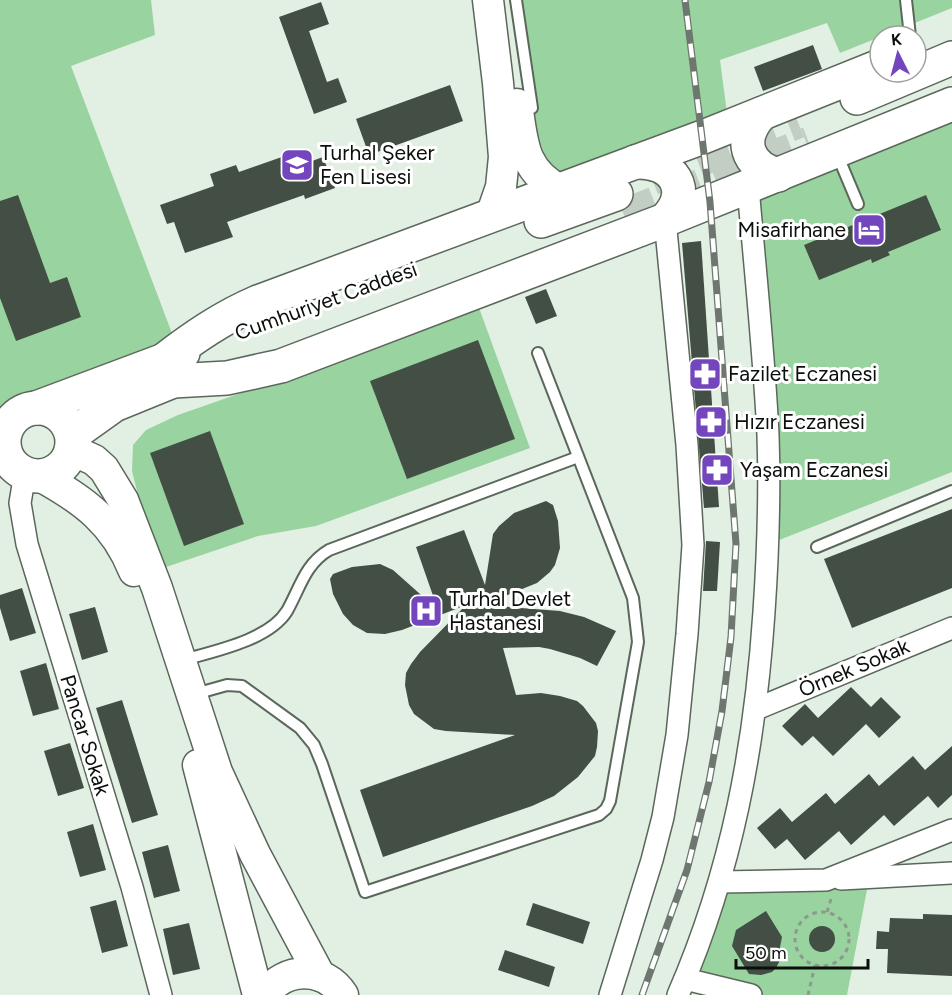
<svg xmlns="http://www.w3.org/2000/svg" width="952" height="995" font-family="Figtree,sans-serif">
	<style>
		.green { fill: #99d39f }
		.building { fill: #434e44 }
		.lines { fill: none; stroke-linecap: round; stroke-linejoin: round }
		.highway-tunnel { stroke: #c2cec3; stroke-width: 33; stroke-dasharray: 33 16; stroke-linecap: butt }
		.lane-casing { stroke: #5c675c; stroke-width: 14 }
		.street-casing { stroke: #5c675c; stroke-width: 24 }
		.secondary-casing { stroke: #5c675c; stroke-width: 33 }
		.highway-casing { stroke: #5c675c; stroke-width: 36 }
		.path { stroke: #8d988e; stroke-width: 3; stroke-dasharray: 4.5 4.5; stroke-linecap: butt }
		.lane { stroke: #fff; stroke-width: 10 }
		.street { stroke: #fff; stroke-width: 21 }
		.secondary { stroke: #fff; stroke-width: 30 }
		.highway { stroke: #fff; stroke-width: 33 }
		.rail-casing { stroke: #6e776f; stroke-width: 7 }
		.rail { stroke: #fff; stroke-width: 4.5; stroke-dasharray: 14; stroke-linecap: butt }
		.labels { text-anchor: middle; stroke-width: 6; stroke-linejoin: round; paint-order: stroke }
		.poi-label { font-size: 21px; fill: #0a0f0b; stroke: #fff; text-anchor: start }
		.street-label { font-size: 21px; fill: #0a0f0b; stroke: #fff }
	</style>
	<rect width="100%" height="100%" fill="#e2f0e3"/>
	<!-- green -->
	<g class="green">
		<path d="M0,0H151L155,35L71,66L173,336L156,350L0,407Z"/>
		<path d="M516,0H952V8L840,53L827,23L720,60L727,113L562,175L548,162L544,154L534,121Z"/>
		<path d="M952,118V472L769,544L749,201Z"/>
		<path d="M478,305L530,448L316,526L258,536L163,568L138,495L132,471L133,445L146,430L178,415L313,368Z"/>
		<path d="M869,879L847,995H751L685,979L720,882Z"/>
	</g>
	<!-- building -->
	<g class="building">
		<path d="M321,2L329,24L309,31L327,82L338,78L347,102L314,114L279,17Z"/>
		<path d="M813,45L822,69L763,91L754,67Z"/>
		<path d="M450,85L463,121L369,155L356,119Z"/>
		<path d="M296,152L301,165L323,157L335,188L305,199L304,195L227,222L233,237L185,253L174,222L167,224L160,205L214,186L210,174L236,165L239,172Z"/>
		<path d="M18,195L50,283L67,277L81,317L16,341L0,298V201Z"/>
		<path d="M926,195L941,230L888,252L890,255L872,263L871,259L819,280L804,245Z"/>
		<path d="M701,241L719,507L704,508L682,243Z"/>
		<path d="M546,289L557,316L536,324L525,297Z"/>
		<path d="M478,340L515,439L407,479L370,381Z"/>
		<path d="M210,431L244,524L184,546L150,453Z"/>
		<path d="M546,501L553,505L558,521L560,548L555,565L550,572L537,583L483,605L560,611L584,617L616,631L597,666L580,658L550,649L539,647L503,648L516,695L541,693L560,696L577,701L583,706L596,723L598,731L597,747L595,756L578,777L554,796L532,806L383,857L360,790L515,735L446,731L434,729L414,714L409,705L405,685L406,673L411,664L420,652L466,605L402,630L385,634L367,633L353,625L343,614L333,594L330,579L333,574L352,567L380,564L393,570L438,610L416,547L464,530L485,585L493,534L499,526L514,513Z"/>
		<path d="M952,509V588L852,628L824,559Z"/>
		<path d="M706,541L720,542L717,591H703Z"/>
		<path d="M22,588L36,633L10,641L0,608V595Z"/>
		<path d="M95,607L108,652L82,660L69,614Z"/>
		<path d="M46,663L59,709L33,716L20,671Z"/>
		<path d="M851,687L871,707L881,697L901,717L879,738L866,724L833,756L813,736L802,746L782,726L805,704L818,718Z"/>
		<path d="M122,700L158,815L132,823L96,708Z"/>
		<path d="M70,743L84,788L58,796L44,751Z"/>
		<path d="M952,746V795L938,808L928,796L894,826L884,815L851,845L839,831L805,860L787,839L775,849L757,828L780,808L792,822L826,793L835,804L869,774L879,786L913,756L925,770Z"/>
		<path d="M93,824L106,870L80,877L67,832Z"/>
		<path d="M168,845L180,891L154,898L142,852Z"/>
		<path d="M116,900L128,946L102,953L90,907Z"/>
		<path d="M533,903L590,922L583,944L526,925Z"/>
		<path d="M766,911L782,937L780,947L781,958L776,968L772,972L761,975L749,974L732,946L736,930Z"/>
		<path d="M923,914L952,915V976L887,973L888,949H876L877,931L889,932L890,918L923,919Z"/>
		<path d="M189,923L200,969L173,975L163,929Z"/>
		<circle cx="822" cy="939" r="13"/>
		<path d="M505,950L555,967L549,987L498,970Z"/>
	</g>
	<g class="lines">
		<!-- highway-tunnel -->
		<g class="highway-tunnel">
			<path d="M652,179L798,122"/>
			<path d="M624,215L809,143"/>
		</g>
		<!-- lane casing -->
		<g class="lane-casing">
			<g id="lane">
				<path d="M516,0L532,108"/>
				<path d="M906,0L910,36"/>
				<path d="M837,154L858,204"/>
				<path d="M817,547L952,491"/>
				<path d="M183,660C215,651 269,640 287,611C300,588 305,564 329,550L578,457"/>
				<path d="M195,694L227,685L242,686L300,728L314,745L322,764L365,892L599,815L606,809L610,801L638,642L633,598L538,353"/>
			</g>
		</g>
		<!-- street casing -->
		<g class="street-casing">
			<g id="street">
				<path d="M25,473L20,503L27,544L132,887L161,995"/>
				<path d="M756,709L952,628"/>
				<path d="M841,879L952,873"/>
				<path d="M720,882L826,880L952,830"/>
				<path d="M685,979L751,995"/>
				<path d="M610,995L652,860L663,817L677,735L687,634L693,545L687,445L665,220"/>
				<path d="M678,995C732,871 755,746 764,612C768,553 770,494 768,435C764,353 755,269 748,187"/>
			</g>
		</g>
		<!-- secondary casing -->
		<g class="secondary-casing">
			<g id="secondary">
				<path d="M488,0L498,83L504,157L501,187L491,216"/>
				<path d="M517,104C523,142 522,170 560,190"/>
				<path d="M72,450L94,460L104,469L123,500L157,588L217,772L255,854L320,976"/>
				<path d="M40,476C84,500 115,523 134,571"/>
				<path d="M198,765L258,995"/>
				<path d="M265,995C284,966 325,966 343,995"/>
			</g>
		</g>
		<!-- highway casing -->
		<g class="highway-casing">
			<g id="highway">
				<path d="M857,98L952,58"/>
				<path d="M761,114C738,139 746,166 778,175"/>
				<path d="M635,162C673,160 694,190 665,220"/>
				<path d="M541,221L616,194"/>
				<path d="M164,360C194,337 223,317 258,302L703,137L880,66"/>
				<path d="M173,381L227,378L281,366L665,220L952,104"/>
				<circle cx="38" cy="442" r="34"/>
				<path d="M36,408L183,353"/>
				<path d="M72,435L114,405L173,381"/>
			</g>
		</g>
		<!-- path -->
		<g class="path">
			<circle cx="822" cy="939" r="27"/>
			<path d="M827,912L832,896"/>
			<path d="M808,995L815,965"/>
		</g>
		<!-- lane -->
		<use href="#lane" class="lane"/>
		<!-- street -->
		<use href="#street" class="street"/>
		<!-- secondary -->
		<use href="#secondary" class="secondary"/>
		<!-- highway -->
		<use href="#highway" class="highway"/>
		<!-- rail casing -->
		<g class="rail-casing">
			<path id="rail" d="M642,995L687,870L709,782L722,711L731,637L736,544L710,202L685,0"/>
		</g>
		<!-- rail -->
		<use href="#rail" class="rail"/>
	</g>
	<!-- icons -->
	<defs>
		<g id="school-square" transform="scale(1.725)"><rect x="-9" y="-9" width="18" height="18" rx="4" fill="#7446be" stroke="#fff"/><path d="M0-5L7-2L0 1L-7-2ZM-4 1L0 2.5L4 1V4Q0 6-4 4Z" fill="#fff"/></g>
		<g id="hotel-square" transform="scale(1.725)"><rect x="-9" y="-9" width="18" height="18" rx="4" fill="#7446be" stroke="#fff"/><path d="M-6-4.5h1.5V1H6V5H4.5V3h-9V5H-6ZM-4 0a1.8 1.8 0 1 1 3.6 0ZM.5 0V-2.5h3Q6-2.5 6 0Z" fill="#fff"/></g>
		<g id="pharmacy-square" transform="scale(1.725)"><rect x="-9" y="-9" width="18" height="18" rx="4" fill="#7446be" stroke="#fff"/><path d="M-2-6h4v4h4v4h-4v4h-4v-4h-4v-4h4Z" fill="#fff"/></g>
		<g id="hospital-square" transform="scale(1.725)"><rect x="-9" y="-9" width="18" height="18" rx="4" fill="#7446be" stroke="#fff"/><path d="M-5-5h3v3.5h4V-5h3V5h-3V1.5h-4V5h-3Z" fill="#fff"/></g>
	</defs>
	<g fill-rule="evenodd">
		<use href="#school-square" x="297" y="165"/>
		<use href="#hotel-square" x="869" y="230"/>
		<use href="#pharmacy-square" x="705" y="374"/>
		<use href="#pharmacy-square" x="711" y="422"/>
		<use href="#pharmacy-square" x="717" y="470"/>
		<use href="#hospital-square" x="426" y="611"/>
	</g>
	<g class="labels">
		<!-- poi labels -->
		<g class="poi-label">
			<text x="320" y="160">Turhal Şeker<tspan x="320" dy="24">Fen Lisesi</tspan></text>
			<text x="846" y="237" text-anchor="end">Misafirhane</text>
			<text x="728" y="381">Fazilet Eczanesi</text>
			<text x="734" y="429">Hızır Eczanesi</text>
			<text x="740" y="477">Yaşam Eczanesi</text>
			<text x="449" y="606">Turhal Devlet<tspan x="449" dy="24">Hastanesi</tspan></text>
		</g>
		<!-- street labels -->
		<g class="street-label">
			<text transform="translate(326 301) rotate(-20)" y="7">Cumhuriyet Caddesi</text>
			<text transform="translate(854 668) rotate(-23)" y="7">Örnek Sokak</text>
			<text transform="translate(85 735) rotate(73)" y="7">Pancar Sokak</text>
		</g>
	</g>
	<!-- north arrow -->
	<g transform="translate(898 54) rotate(354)"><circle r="28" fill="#ffffff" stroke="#9d9f9d" stroke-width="1.5"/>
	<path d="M0-4.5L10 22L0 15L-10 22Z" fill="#7446be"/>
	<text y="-9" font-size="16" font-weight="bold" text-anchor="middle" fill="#0a0f0b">K</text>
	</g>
	<!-- scale -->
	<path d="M736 959v9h132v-9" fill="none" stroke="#0a0f0b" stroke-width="3"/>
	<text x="745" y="959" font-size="18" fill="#0a0f0b" stroke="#ffffff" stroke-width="4.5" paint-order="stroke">50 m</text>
</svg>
